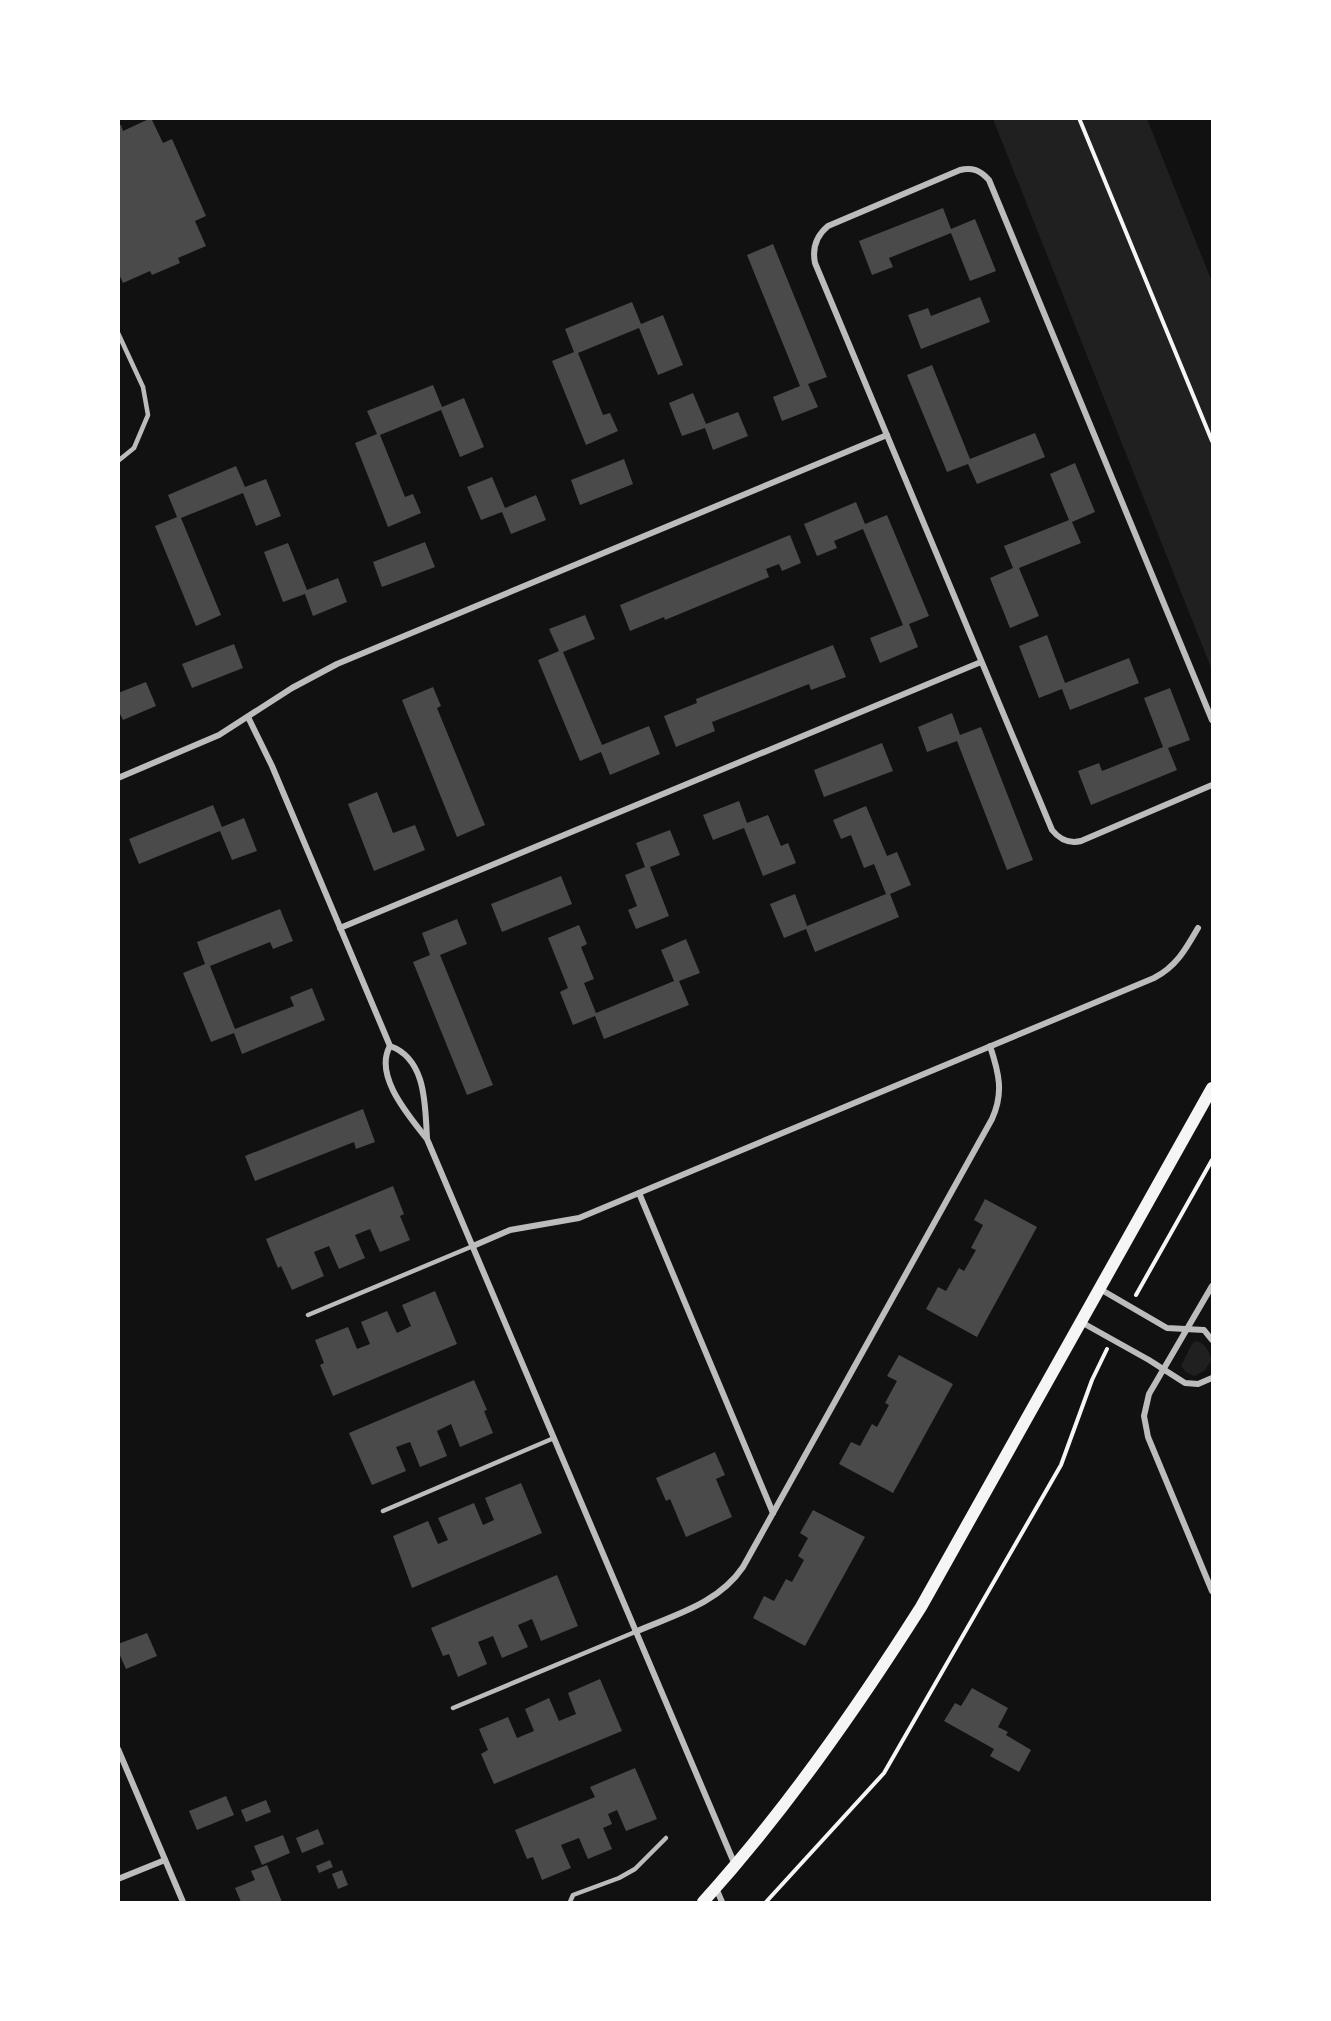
<svg xmlns="http://www.w3.org/2000/svg" width="1331" height="2021" font-family="'Alegreya Sans',sans-serif">
	<style>
		.green { fill: #202020 }
		.building { fill: #4a4a4a }
		.lines { fill: none; stroke-linecap: round; stroke-linejoin: round }
		.path { stroke: #f5f5f5; stroke-width: 4 }
		.service { stroke: #bcbcbc; stroke-width: 4.5 }
		.minor { stroke: #bcbcbc; stroke-width: 6 }
		.secondary { stroke: #f5f5f5; stroke-width: 12 }
	</style>
	<rect width="100%" height="100%" fill="#111"/>
	<!-- green -->
	<g class="green">
		<path d="M993,119H1147L1212,282V670Z"/>
		<path d="M1196,1341C1205,1343 1211,1353 1211,1361L1204,1371L1194,1376L1186,1372L1181,1366L1192,1344Z"/>
	</g>
	<!-- building -->
	<g class="building">
		<path d="M151,118L163,143L172,139L206,216L195,221L206,246L178,258L180,263L152,275L150,271L123,283L118,272V126L121,125L123,131Z"/>
		<path d="M943,208L951,229L975,219L996,271L970,281L951,233L889,258L893,267L872,275L859,241Z"/>
		<path d="M773,244L827,377L808,384L818,407L782,421L773,397L800,386L747,255Z"/>
		<path d="M980,297L990,322L921,349L908,315L928,308L931,316Z"/>
		<path d="M632,302L641,324L663,315L683,365L658,375L639,328L578,353L603,415L610,413L618,431L586,445L552,361L574,352L565,329Z"/>
		<path d="M932,365L970,459L1035,433L1045,457L977,484L968,464L947,472L907,375Z"/>
		<path d="M433,385L442,407L464,398L484,447L460,457L441,410L380,435L405,497L413,494L421,513L388,527L355,443L377,434L367,411Z"/>
		<path d="M693,393L706,424L738,412L748,436L713,450L705,428L682,436L669,403Z"/>
		<path d="M624,459L633,484L580,505L571,480Z"/>
		<path d="M1075,463L1095,512L1072,522L1081,543L1019,568L1039,616L1010,628L990,578L1013,568L1004,546L1069,520L1050,474Z"/>
		<path d="M236,466L245,487L266,479L281,516L256,526L243,493L181,518L221,615L196,626L155,526L177,517L168,495Z"/>
		<path d="M492,477L505,508L536,495L546,520L511,534L502,512L481,520L467,487Z"/>
		<path d="M856,502L865,524L887,515L929,616L909,624L918,647L880,663L870,638L903,625L863,529L834,541L837,548L817,556L804,524Z"/>
		<path d="M790,535L801,563L782,571L779,564L766,569L769,577L665,620L664,617L630,631L620,605Z"/>
		<path d="M425,542L435,567L382,587L373,562Z"/>
		<path d="M288,543L307,590L338,578L347,602L313,616L305,594L283,602L264,552Z"/>
		<path d="M585,615L595,639L563,652L602,745L649,726L660,754L610,775L601,752L580,761L538,660L559,651L549,629Z"/>
		<path d="M1047,635L1065,683L1129,658L1139,683L1070,710L1062,689L1039,698L1019,646Z"/>
		<path d="M234,644L243,668L192,688L182,664Z"/>
		<path d="M833,645L846,677L811,690L809,684L712,722L715,731L676,747L664,716L697,703L696,699Z"/>
		<path d="M146,682L156,706L123,720L118,710V693Z"/>
		<path d="M433,687L441,706L437,708L485,825L457,837L402,700Z"/>
		<path d="M1170,688L1190,740L1168,748L1177,770L1091,805L1078,771L1099,763L1102,771L1163,747L1144,698Z"/>
		<path d="M952,713L960,735L981,727L1033,860L1007,870L957,741L927,752L918,727Z"/>
		<path d="M882,743L893,771L824,797L814,770Z"/>
		<path d="M377,792L393,833L415,825L425,850L374,871L348,804Z"/>
		<path d="M739,801L747,823L768,815L781,846L788,843L796,863L763,876L744,828L713,840L703,815Z"/>
		<path d="M213,805L222,827L244,818L257,851L232,860L220,831L139,864L129,839Z"/>
		<path d="M866,806L887,856L897,852L911,885L890,894L899,917L815,952L806,929L784,938L770,904L795,894L807,926L886,894L874,864L864,868L851,835L841,839L833,820Z"/>
		<path d="M670,830L680,855L650,867L669,916L636,929L628,910L637,906L625,875L645,867L636,843Z"/>
		<path d="M561,876L572,904L502,932L491,904Z"/>
		<path d="M280,909L293,941L273,949L270,942L210,966L235,1029L294,1006L290,997L312,988L325,1020L242,1054L234,1033L211,1042L183,973L205,964L197,942Z"/>
		<path d="M457,919L467,944L440,955L493,1085L467,1095L413,962L430,955L422,933Z"/>
		<path d="M579,925L587,944L581,947L594,979L584,983L596,1013L674,981L661,950L686,939L700,973L679,981L689,1005L604,1039L595,1016L573,1025L560,992L568,988L548,938Z"/>
		<path d="M363,1109L375,1142L356,1149L354,1142L255,1181L245,1156Z"/>
		<path d="M393,1186L404,1214L400,1216L410,1240L380,1252L370,1229L355,1235L365,1258L339,1269L329,1246L314,1252L324,1276L292,1290L281,1266L278,1268L266,1239Z"/>
		<path d="M985,1199L1037,1227L977,1337L926,1309L938,1287L946,1291L959,1268L964,1271L976,1250L971,1248L983,1225L974,1220Z"/>
		<path d="M435,1291L457,1344L333,1396L320,1365L324,1363L315,1340L348,1327L357,1349L370,1344L361,1322L387,1311L397,1333L411,1326L402,1305Z"/>
		<path d="M899,1355L953,1384L893,1493L839,1464L851,1442L860,1446L872,1424L877,1427L889,1405L885,1403L897,1381L887,1376Z"/>
		<path d="M474,1380L487,1410L484,1411L493,1433L460,1447L451,1424L437,1431L447,1456L420,1467L410,1442L396,1447L406,1471L372,1485L349,1433Z"/>
		<path d="M715,1452L725,1475L716,1479L732,1517L686,1537L670,1499L666,1501L656,1478Z"/>
		<path d="M521,1483L542,1533L412,1588L393,1536L428,1521L438,1544L448,1540L438,1518L474,1503L483,1525L494,1520L485,1498Z"/>
		<path d="M813,1510L865,1537L805,1646L753,1618L764,1596L774,1601L786,1579L792,1582L804,1560L798,1556L808,1538L800,1533Z"/>
		<path d="M557,1575L578,1626L541,1641L532,1619L518,1625L528,1647L502,1658L493,1636L478,1642L487,1664L458,1677L449,1654L443,1656L431,1628Z"/>
		<path d="M147,1633L157,1656L126,1669L118,1651V1644Z"/>
		<path d="M600,1679L622,1731L494,1784L481,1754L488,1750L479,1729L508,1717L517,1738L534,1731L525,1709L549,1698L559,1721L576,1714L568,1693Z"/>
		<path d="M972,1688L1008,1708L998,1727L1008,1732L1006,1735L1031,1750L1019,1772L990,1756L994,1749L944,1721L955,1703L961,1706Z"/>
		<path d="M635,1768L657,1819L626,1831L617,1810L608,1814L612,1824L603,1828L612,1849L588,1859L579,1838L561,1845L571,1868L542,1880L533,1857L527,1859L515,1830L595,1797L590,1787Z"/>
		<path d="M226,1796L234,1815L197,1830L189,1811Z"/>
		<path d="M266,1800L271,1812L246,1822L241,1810Z"/>
		<path d="M318,1829L324,1844L302,1853L296,1838Z"/>
		<path d="M283,1835L290,1853L262,1865L254,1846Z"/>
		<path d="M330,1860L333,1867L319,1873L316,1866Z"/>
		<path d="M267,1865L282,1902H241L235,1888L255,1880L251,1871Z"/>
		<path d="M342,1870L348,1885L338,1889L332,1874Z"/>
	</g>
	<g class="lines">
		<!-- path -->
		<g class="path">
			<path d="M1079,118L1212,441"/>
			<path d="M1136,1295L1212,1160"/>
			<path d="M766,1902L884,1773L1061,1465L1092,1380L1107,1349"/>
		</g>
		<!-- service -->
		<g class="service">
			<path d="M118,333L143,387L148,415L134,448L118,461"/>
			<path d="M308,1315L473,1246"/>
			<path d="M383,1511L554,1438"/>
			<path d="M453,1708L635,1632"/>
			<path d="M570,1902L573,1895L619,1878L635,1869L666,1838"/>
		</g>
		<!-- minor -->
		<g class="minor">
			<path d="M248,717L272,766L390,1046C427,1059 425,1107 427,1138"/>
			<path d="M1212,720L989,180C980,170 972,167 960,170L828,226C816,236 812,248 815,263L1052,830C1060,840 1069,844 1081,841L1212,785"/>
			<path d="M118,778L219,735L292,688L337,664L887,435"/>
			<path d="M340,928L981,662"/>
			<path d="M390,1046C373,1076 410,1117 427,1139L735,1865"/>
			<path d="M639,1193L773,1513"/>
			<path d="M473,1246L510,1230L579,1218L1154,978C1176,967 1186,949 1198,928"/>
			<path d="M1212,1286L1149,1394L1144,1416L1148,1437L1212,1591"/>
			<path d="M1100,1289L1167,1328L1204,1330L1212,1340"/>
			<path d="M1081,1322L1149,1360L1185,1383L1198,1384L1212,1378"/>
			<path d="M635,1632C674,1615 718,1604 743,1567L992,1119C1004,1093 999,1073 990,1046"/>
			<path d="M118,1749L183,1902"/>
			<path d="M118,1879L165,1860"/>
			<path d="M716,1888L722,1902"/>
		</g>
		<!-- secondary -->
		<path class="secondary" d="M703,1902C785,1811 855,1711 921,1607L1212,1088"/>
	</g>
	<!-- border -->
	<rect width="1331" height="2021" fill="none" stroke="#ffffff" stroke-width="240"/>
</svg>
